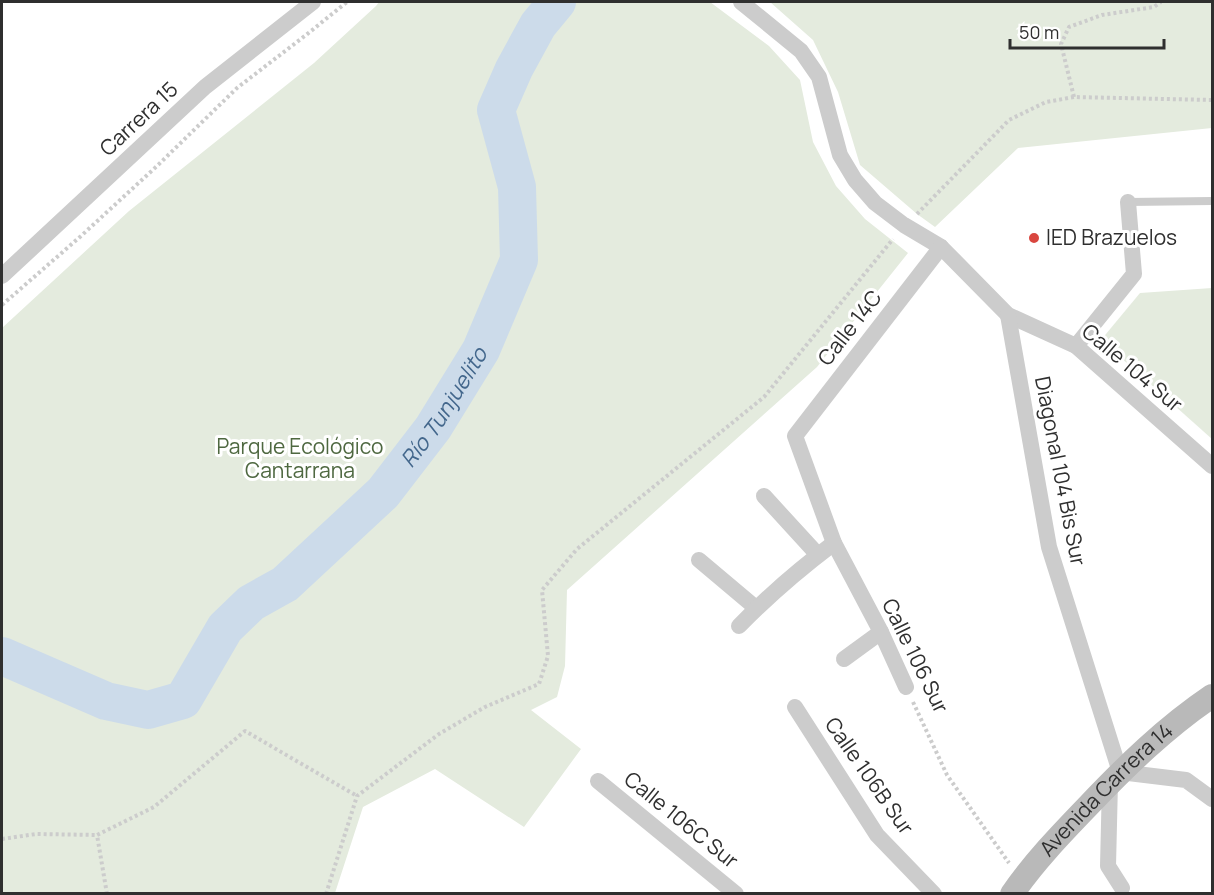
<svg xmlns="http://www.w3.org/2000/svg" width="1214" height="895" font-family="Manrope,sans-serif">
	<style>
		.green { fill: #e4ebde }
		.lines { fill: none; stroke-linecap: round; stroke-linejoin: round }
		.river { stroke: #ccdbea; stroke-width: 38 }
		.path { stroke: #ccc; stroke-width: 4; stroke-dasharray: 3 3; stroke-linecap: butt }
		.lane { stroke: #ccc; stroke-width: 8 }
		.street { stroke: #ccc; stroke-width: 16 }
		.secondary { stroke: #b9b9b9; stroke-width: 24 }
		.poi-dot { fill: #d9463f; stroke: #fff; stroke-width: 2 }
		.labels { text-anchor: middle; stroke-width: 6; stroke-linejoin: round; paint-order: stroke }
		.street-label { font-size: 21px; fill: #2f2f2f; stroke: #fff }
		.poi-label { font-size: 21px; fill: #2f2f2f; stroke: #fff; text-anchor: start }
		.park-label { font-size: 21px; fill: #4e6840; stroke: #fff }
		.water-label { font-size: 22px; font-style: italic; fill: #43678c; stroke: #fff }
	</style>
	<rect width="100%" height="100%" fill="#fff"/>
	<!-- green -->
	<g class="green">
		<path d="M379,2H710L769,46L800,80L813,142L836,186L865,219L908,253L817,367L567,590L565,666L557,697L531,710L581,749L524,827L435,769L363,807L335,893H2V328L129,211L314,63L376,6Z"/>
		<path d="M770,2H1212V128L1018,148L935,227L917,214L860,165L838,92L813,40Z"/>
		<path d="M1212,288V439L1101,340L1140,293Z"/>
	</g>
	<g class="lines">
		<!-- river -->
		<path class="river" id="s1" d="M2,656L106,701L148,710L183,700L225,628L251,603L285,584L383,493L433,428L481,350L519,260L517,187L496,110L514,69L538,25L557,2"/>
		<!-- path -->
		<g class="path">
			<path d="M1074,97L1061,44L1069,27L1102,15L1154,7L1161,2"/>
			<path d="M917,214L1009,120L1046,102L1074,97L1212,100"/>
			<path d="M2,305L81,236L157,166L237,88L306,35L347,2"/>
			<path d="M913,702L947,775L1009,863"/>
			<path d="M2,839L36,834L97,835"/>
			<path d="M107,894L97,835L154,807L245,731L357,796"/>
			<path d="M326,894L357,796L439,734L485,707L539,684L548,656L542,590L577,549L764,397L893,239"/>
		</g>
		<!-- lane -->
		<path class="lane" d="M1128,202L1212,201"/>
		<!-- street -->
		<g class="street">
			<path d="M741,2L801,51L819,77L840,155L855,180L875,203L904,225L941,247L1008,315L1076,346L1212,466"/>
			<path d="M2,276L205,87L313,2"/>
			<path d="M1008,315L1049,547L1120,772L1186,780L1212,799"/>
			<path d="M1076,346L1134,274L1128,202"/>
			<path d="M764,496L818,555"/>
			<path d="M699,560L756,608"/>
			<path d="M739,626C768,596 801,568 834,543"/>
			<path d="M844,659L881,632"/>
			<path d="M906,687L881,632L834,543L795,436L941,247"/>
			<path d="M795,707L877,835L934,894"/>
			<path d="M598,781L736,894"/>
			<path d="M1110,782L1108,866L1122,888"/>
		</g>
		<!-- secondary -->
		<path class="secondary" id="s2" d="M1012,894C1034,862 1061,834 1088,806C1126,766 1166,727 1212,696"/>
	</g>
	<!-- markers -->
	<circle class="poi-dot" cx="1034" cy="238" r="6"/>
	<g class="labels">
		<!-- street labels -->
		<g class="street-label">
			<text transform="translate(139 119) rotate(-43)" y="7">Carrera 15</text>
			<text transform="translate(850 328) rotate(-52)" y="7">Calle 14C</text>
			<text transform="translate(1132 368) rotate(40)" y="7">Calle 104 Sur</text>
			<text transform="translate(1060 471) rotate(79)" y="7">Diagonal 104 Bis Sur</text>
			<text transform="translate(915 656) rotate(64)" y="7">Calle 106 Sur</text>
			<text transform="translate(869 776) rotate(55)" y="7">Calle 106B Sur</text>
			<text dy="7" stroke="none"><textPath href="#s2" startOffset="141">Avenida Carrera 14</textPath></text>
			<text transform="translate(681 820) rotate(39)" y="7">Calle 106C Sur</text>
		</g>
		<!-- poi labels -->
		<g class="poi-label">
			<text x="1046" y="245">IED Brazuelos</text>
		</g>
		<!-- park labels -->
		<g class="park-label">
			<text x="300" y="454">Parque Ecológico<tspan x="300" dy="24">Cantarrana</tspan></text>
		</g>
		<!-- water labels -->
		<g class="water-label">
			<text dy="8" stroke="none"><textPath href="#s1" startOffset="590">Río Tunjuelito</textPath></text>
		</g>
	</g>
	<!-- border -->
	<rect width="1214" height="895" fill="none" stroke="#2f2f2f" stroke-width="6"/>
	<!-- scale -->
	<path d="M1010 39v9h154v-9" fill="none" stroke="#2f2f2f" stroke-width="3"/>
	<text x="1019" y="39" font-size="18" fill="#2f2f2f" stroke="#ffffff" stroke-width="4.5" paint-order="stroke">50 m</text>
</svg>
